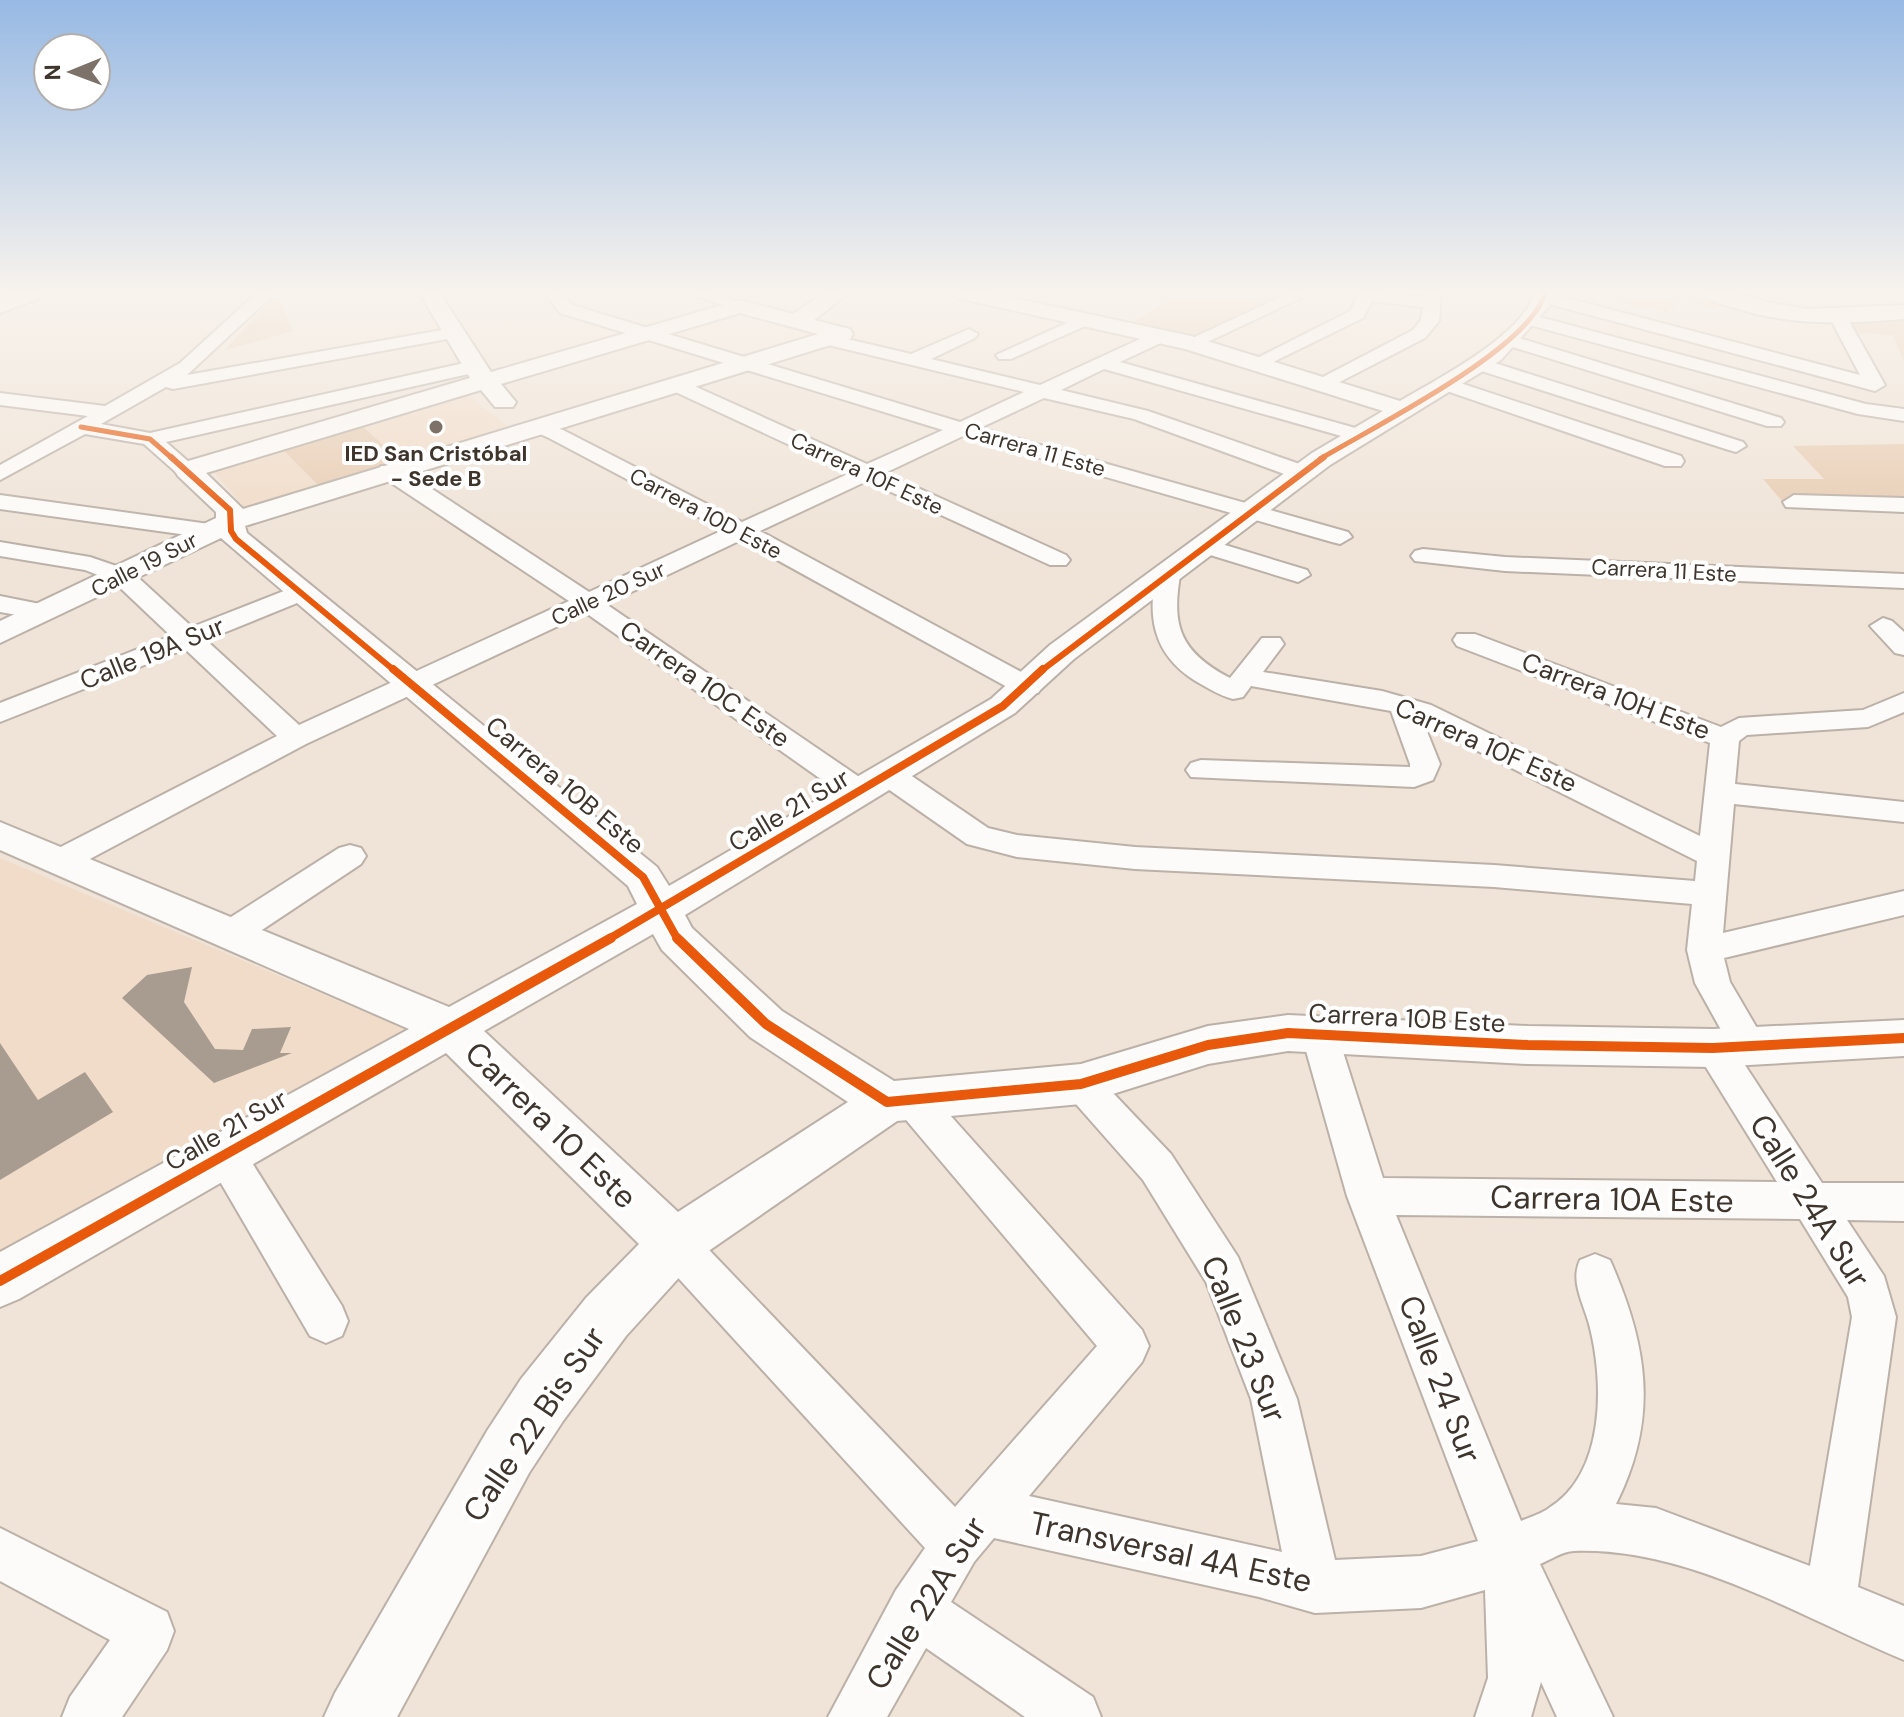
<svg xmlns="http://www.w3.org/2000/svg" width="1904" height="1717" font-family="'DM Sans',sans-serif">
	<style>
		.built { fill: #f1dcc9 }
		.green { fill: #e8cdb3 }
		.building { fill: #a89c90 }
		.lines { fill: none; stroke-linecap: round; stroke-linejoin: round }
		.minor-casing { stroke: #bbb1a8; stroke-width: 4 }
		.tertiary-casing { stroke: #bbb1a8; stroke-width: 4 }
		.secondary-casing { stroke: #bbb1a8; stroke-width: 4 }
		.minor { fill: #fdfbf9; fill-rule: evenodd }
		.tertiary { fill: #fdfbf9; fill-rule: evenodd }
		.secondary { fill: #fdfbf9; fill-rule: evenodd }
		.cycleway-far3-casing { stroke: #fff; stroke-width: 8 }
		.cycleway-far2-casing { stroke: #fff; stroke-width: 10 }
		.cycleway-far1-casing { stroke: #fff; stroke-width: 13 }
		.cycleway-casing { stroke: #fff; stroke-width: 15 }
		.cycleway-far3 { stroke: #e8590c; stroke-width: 5 }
		.cycleway-far2 { stroke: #e8590c; stroke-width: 6 }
		.cycleway-far1 { stroke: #e8590c; stroke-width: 8 }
		.cycleway { stroke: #e8590c; stroke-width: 10 }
		.poi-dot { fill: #7c7269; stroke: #fff; stroke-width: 3 }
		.labels { text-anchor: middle; stroke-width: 8; stroke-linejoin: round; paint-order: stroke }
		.far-street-label { font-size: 22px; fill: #3e352d; stroke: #fff }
		.far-poi-label { font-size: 22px; font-weight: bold; fill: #3e352d; stroke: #fff }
		.street-label { font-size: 26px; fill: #3e352d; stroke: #fff }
		.near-street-label { font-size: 32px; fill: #3e352d; stroke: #fff }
	</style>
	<rect width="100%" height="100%" fill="#f0e4d8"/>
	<!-- built -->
	<g class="built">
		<path d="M468,395L511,429L402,462L362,426Z"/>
		<path d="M282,449L320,487L247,510L211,469Z"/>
		<path d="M0,858L405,1029L0,1256Z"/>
	</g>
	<!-- green -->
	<g class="green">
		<path d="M278,292L293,331L225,350Z"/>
		<path d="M1138,292H1297L1191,338L1131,323L1170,300Z"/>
		<path d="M1599,292H1697L1725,304L1715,309L1683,298L1667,312L1651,307L1645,310Z"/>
		<path d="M1904,317V361L1893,335L1855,333L1846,321Z"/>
		<path d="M362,426L402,462L320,487L282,449Z"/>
		<path d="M1904,444V505L1782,501L1763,479H1824L1793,446Z"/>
	</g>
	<!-- building -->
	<g class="building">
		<path d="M192,967L184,1002L215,1049L243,1050L252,1029L291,1027L280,1053H292L214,1083L122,998L147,975Z"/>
		<path d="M0,1043L38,1100L85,1072L113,1112L0,1180Z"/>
	</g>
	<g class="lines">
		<!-- minor casing -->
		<g class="minor-casing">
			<g id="minor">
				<path d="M258,292H276L187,375L453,328L462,333L453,338L173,389L166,387L101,424L150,433L473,361L482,367L473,373L166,442L198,470L187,476L179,475L144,444L85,434L0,480V465L88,416L0,405V393L105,406L180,363Z"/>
				<path d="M545,292H561L572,305L960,422L1024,392L820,343L817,339L826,334L911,354L969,329L978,334L975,338L931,359L1040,385L1155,332H1167V340L1120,362L1366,431L1369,435L1359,441L1104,369L1061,390L1148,411L1311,468L1314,473L1303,479L1295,478L1134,419L1044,398L980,428L1348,532L1352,537L1340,544L1332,542L963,436L885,473L1066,555L1070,560L1066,565H1050L867,481L760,531L1038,681L1042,687L1038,693H1018L741,540L606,604L871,785L875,792L871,799L860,802L849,799L586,613L306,744L71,869L60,872L49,869L44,861L49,853L277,736L185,649L0,722V703L171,636L113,581L85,570L0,556V542L90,557L131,571L192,627L294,587H312L315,592L312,597L206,640L299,725L569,601L381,476L378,471L381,466H397L589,592L723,530L549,438L524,427L527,423L534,421L563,430L742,522L850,473L669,389L666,385L669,381H683L867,464L943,430L560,313Z"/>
				<path d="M685,292H710L749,306L740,311Z"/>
				<path d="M1291,292H1313L1197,347H1185L1182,343Z"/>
				<path d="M1360,292L1424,297L1425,292H1441L1439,321L1425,338L1326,389L1319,387V379L1413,330L1421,320L1423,307L1372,301L1363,318L1265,366L1258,368L1249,362L1350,311Z"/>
				<path d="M1544,292L1860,375L1830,318L1833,314H1845L1885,385L1875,391L1538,301L1536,297Z"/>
				<path d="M1086,314L1095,319L1092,323L1011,359H999L996,355Z"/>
				<path d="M1528,314L1866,404L1904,409V421L1858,414L1522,323L1519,319Z"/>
				<path d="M1509,335L1781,418L1784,422L1781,426H1767L1503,344L1500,340Z"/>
				<path d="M1479,358L1743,442L1746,446L1736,452L1729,450L1472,368L1470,364Z"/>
				<path d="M1445,378L1681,456L1684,461L1681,466H1665L1438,388L1435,384L1438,380Z"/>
				<path d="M0,495L209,524L221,531L209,538L0,509Z"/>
				<path d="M1794,495L1904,498V512L1786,507L1783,502Z"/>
				<path d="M1202,538L1307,570L1310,575L1298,582L1194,550L1190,545L1194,540Z"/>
				<path d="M1423,549L1505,557L1904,574V588L1505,571L1415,561L1411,556L1415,551Z"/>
				<path d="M1169,563L1181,570C1171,624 1178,651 1230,678L1262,638H1280L1284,644L1263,672L1382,691L1431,705L1700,836L1710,743L1457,646L1453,640L1457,634H1475L1721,727L1739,718L1863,710L1904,693V712L1868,727L1747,735L1739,741L1735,784L1904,802V822L1734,804L1723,933L1904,891V915L1724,958L1730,982L1768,1047L1762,1058L1749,1062L1741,1059L1822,1183H1904V1221L1847,1220L1884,1276L1896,1317L1858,1587L1904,1606V1660C1800,1617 1689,1547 1574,1551C1563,1551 1550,1560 1540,1564L1613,1717H1557L1541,1682L1531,1717H1475L1488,1678L1485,1590L1421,1608L1315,1613L1259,1597L994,1538L974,1562L951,1602L1093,1697L1101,1717H1025L926,1648L887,1717H828L896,1590L925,1548L660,1258L654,1244L660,1230L675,1224L690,1230L955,1507L1097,1346L896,1108L891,1097L896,1086L910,1081L924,1086L1142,1330L1149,1346L1142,1362L1029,1496L1282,1552L1251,1399L1206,1282L1143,1180L1068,1095L1062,1084L1068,1073L1081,1068L1094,1073L1171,1154L1238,1257L1297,1399L1335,1560L1421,1556L1478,1541L1347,1196L1301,1033L1306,1023L1319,1018L1332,1023L1337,1033L1383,1178L1777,1182L1694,1048L1700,1037L1713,1033L1725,1037L1695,983L1687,950L1692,904L1494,887L1135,869L1017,857L967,844L878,782L874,775L878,768L889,765L900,768L988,828L1017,835L1135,847L1494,865L1695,881L1697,861L1424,724L1440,764L1433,780L1414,787L1191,777L1186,770L1191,763L1201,760L1410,767V764L1391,711L1251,686L1243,697L1233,699C1220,696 1206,687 1194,680C1152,653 1147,615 1157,570ZM1396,1215L1800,1219L1848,1297L1852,1317L1810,1566L1656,1508L1616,1504C1659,1418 1648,1346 1610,1260L1595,1254L1580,1260C1570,1281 1583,1302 1589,1324C1604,1380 1606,1473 1549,1508C1541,1514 1530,1517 1521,1521Z"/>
				<path d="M0,596L55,607L59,612L46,620L0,612Z"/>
				<path d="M1883,618L1892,621L1904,632V655L1895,653L1870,626Z"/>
				<path d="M350,845L361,848L366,856L361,864L244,942L232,946L220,942L215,933L220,924L339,848Z"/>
				<path d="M225,1137L239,1142L342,1306L348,1321L342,1336L326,1343L310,1336L211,1166L205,1154L211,1142Z"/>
				<path d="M0,1528L167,1612L174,1631L167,1650L122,1717H62L70,1697L110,1640L0,1581Z"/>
			</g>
		</g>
		<!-- tertiary casing -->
		<g class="tertiary-casing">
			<path id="tertiary" d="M419,292H439L491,372L740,300L793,314L826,292H850L814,320L850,329L853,334L850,339L245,526L247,533L657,867L669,886L991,699L1050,645L1312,453L1383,411L1185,349L958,298L948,292H986L1191,336L1400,401C1437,379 1524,335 1535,292H1555L1550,305L1501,360L1330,465L1074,659L1015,713L685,915L692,928L782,1011L894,1081L1081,1064L1208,1026L1288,1015L1528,1026L1713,1029L1904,1020V1056L1713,1067L1528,1064L1288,1051L1208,1064L1081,1104L897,1121L694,1261L626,1336L563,1421L529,1473L397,1717H324L335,1693L487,1431L521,1379L586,1298L639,1244L446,1053L19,1299L0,1307V1252L409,1029L0,850V822L449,1007L637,904L628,886L221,538L0,643V621L216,518V512L178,476L174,470L178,464L470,378ZM740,313L818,334L243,509L206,473L481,390L495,407H513L516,402L501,384ZM653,934L662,950L750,1037L848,1102L678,1212L484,1031Z"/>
		</g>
		<!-- secondary casing -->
		<g class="secondary-casing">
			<g id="secondary">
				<path d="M15,292H46L43,297L0,313V298Z"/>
				<path d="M1702,292H1733L1766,302L1807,309L1904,305V319C1846,324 1791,326 1735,308C1724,305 1708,301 1702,292Z"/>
			</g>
		</g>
		<!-- minor -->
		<use href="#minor" class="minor"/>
		<!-- tertiary -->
		<use href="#tertiary" class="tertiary"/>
		<!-- secondary -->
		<use href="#secondary" class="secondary"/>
		<!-- cycleway-far3 casing -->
		<g class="cycleway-far3-casing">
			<g id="cycleway-far3">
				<path d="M81,427L150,439L173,459"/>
				<path d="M1320,459C1371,428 1533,348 1545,292"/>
			</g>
		</g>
		<!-- cycleway-far2 casing -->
		<g class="cycleway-far2-casing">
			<g id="cycleway-far2">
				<path d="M171,457L230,510L231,531L236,539L395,671"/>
				<path d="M1041,671L1324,457"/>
			</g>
		</g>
		<!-- cycleway-far1 casing -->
		<g class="cycleway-far1-casing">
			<g id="cycleway-far1">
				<path d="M393,669L643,877L678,940"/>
				<path d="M607,940L1003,706L1043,669"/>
			</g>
		</g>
		<!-- cycleway casing -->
		<g class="cycleway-casing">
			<g id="cycleway">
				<path d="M677,938L766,1024L887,1102L1081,1084L1208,1045L1288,1033L1528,1045L1713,1048L1904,1038"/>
				<path d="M0,1281L611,938"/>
			</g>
		</g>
		<!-- cycleway-far3 -->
		<use href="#cycleway-far3" class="cycleway-far3"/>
		<!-- cycleway-far2 -->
		<use href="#cycleway-far2" class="cycleway-far2"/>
		<!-- cycleway-far1 -->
		<use href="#cycleway-far1" class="cycleway-far1"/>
		<!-- cycleway -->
		<use href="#cycleway" class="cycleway"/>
	</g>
	<!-- sky -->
	<linearGradient id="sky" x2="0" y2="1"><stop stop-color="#97b9e4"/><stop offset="0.55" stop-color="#f8f3ed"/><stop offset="1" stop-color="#f8f3ed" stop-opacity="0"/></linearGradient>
	<rect width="1904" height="532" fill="url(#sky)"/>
	<!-- markers -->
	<circle class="poi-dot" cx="436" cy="427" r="8"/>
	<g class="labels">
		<!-- far-street labels -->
		<g class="far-street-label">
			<text transform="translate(1035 449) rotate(16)" y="8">Carrera 11 Este</text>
			<text transform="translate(867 473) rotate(25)" y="8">Carrera 10F Este</text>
			<text transform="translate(706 513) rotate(28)" y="8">Carrera 10D Este</text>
			<text transform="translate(144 564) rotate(-27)" y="8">Calle 19 Sur</text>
			<text transform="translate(1664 570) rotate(3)" y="8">Carrera 11 Este</text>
			<text transform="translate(608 593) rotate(-25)" y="8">Calle 20 Sur</text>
		</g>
		<!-- far-poi labels -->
		<g class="far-poi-label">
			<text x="436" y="461">IED San Cristóbal<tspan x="436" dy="25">- Sede B</tspan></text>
		</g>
		<!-- street labels -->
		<g class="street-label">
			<text transform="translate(152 653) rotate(-22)" y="9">Calle 19A Sur</text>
			<text transform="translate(705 684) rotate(35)" y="9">Carrera 10C Este</text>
			<text transform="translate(1616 696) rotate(21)" y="9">Carrera 10H Este</text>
			<text transform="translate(1486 745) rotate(24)" y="9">Carrera 10F Este</text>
			<text transform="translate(565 785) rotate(40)" y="9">Carrera 10B Este</text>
			<text transform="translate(789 810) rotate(-31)" y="9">Calle 21 Sur</text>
			<text transform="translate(1407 1018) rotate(3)" y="9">Carrera 10B Este</text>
			<text transform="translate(226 1130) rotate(-30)" y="9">Calle 21 Sur</text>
		</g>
		<!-- near-street labels -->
		<g class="near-street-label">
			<text transform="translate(551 1125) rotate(44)" y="11">Carrera 10 Este</text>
			<text transform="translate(1612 1199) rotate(1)" y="11">Carrera 10A Este</text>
			<text transform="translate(1810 1201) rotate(58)" y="11">Calle 24A Sur</text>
			<text transform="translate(1244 1339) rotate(68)" y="11">Calle 23 Sur</text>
			<text transform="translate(1440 1379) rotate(69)" y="11">Calle 24 Sur</text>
			<text transform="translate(534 1424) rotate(-56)" y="11">Calle 22 Bis Sur</text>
			<text transform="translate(1171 1552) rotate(12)" y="11">Transversal 4A Este</text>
			<text transform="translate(926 1603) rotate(-58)" y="11">Calle 22A Sur</text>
		</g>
	</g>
	<!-- north arrow -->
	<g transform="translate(72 72) rotate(269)"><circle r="38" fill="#ffffff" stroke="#b2aeab" stroke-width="2"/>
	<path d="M0-6L14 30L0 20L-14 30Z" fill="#7c7269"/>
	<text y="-12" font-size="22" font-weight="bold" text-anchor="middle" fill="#3e352d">N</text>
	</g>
</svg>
